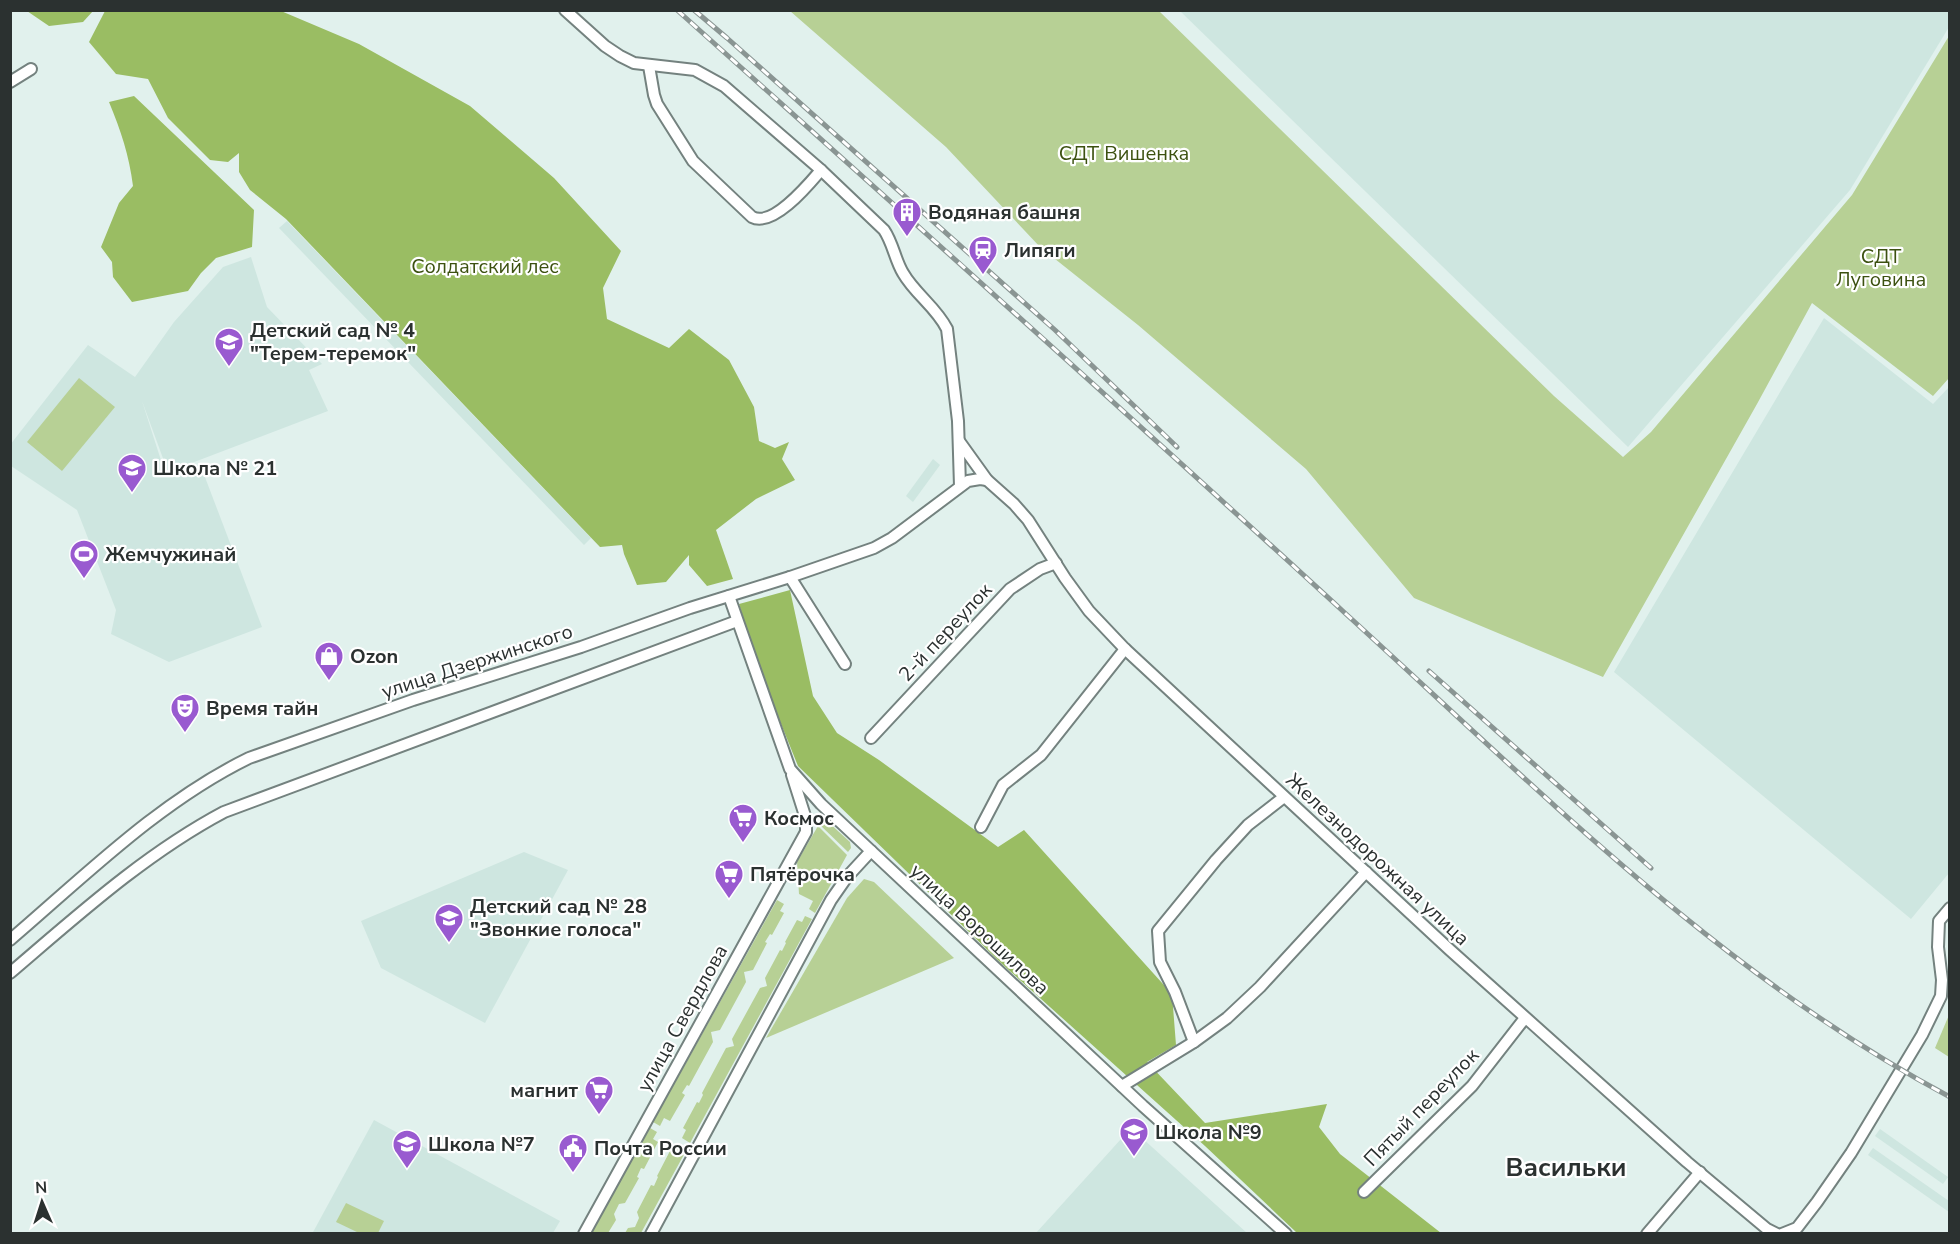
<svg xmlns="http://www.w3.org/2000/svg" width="1960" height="1244" font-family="'Nunito Sans',sans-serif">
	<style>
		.built { fill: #cee6e0 }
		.green { fill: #b7d095 }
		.forest { fill: #9abd63 }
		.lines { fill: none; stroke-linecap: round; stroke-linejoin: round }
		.minor-casing { stroke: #74827f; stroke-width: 14 }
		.minor { stroke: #fff; stroke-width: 10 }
		.rail-casing { stroke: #8a9593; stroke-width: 5 }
		.rail { stroke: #fff; stroke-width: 3; stroke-dasharray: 9; stroke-linecap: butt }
		.labels { text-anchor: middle; stroke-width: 4.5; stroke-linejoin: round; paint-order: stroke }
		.park-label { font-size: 20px; fill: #3c5110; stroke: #fff }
		.poi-label { font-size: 20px; font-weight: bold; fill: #2b3130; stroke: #fff; text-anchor: start }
		.street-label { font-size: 20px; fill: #2b3130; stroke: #fff }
		.district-label { font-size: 26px; font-weight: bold; fill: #2b3130; stroke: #fff }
	</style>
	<rect width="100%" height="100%" fill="#e1f1ed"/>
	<!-- built -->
	<g class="built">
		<path d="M1949,10V27L1850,190L1628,447L1180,11Z"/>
		<path d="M287,221L591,538L584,545L279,228Z"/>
		<path d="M251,257L267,307L322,364L309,370L328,411L168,472L142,401L166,476L200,464L262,627L169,662L111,634L116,610L77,510L11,466L10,445L88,345L135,377L174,322L223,267Z"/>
		<path d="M1824,318L1933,404L1949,387V873L1911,919L1614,672Z"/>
		<path d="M933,459L940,465L913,502L906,496Z"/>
		<path d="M524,852L568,870L485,1023L381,968L361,921Z"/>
		<path d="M374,1120L560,1221L553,1233L312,1234Z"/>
		<path d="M1131,1128L1195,1186L1247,1233H1036Z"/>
		<path d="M1880,1129L1948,1177L1943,1184L1875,1136Z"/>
		<path d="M1873,1148L1949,1201V1212L1868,1155Z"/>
	</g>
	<!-- green -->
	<g class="green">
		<path d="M790,11H1159L1554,396L1623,457L1651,432L1852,195L1949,36V378L1933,396L1812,303L1757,404L1603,677L1414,598L1306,469L1138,325L1040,247L946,147Z"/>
		<path d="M79,378L115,407L62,471L27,442Z"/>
		<path d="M821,821H827L850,842L851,848L848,852L819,824Z"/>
		<path d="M818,826L847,855L815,913L809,909L813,901L799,894L797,862Z"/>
		<path d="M864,879L874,882L954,958L766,1038L847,898Z"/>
		<path d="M777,900L784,904L780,911L784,913L772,935L770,934L765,942L767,943L753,970L744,972L746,982L720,1030L711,1032L713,1042L689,1086L687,1085L682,1093L685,1095L670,1121L664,1118L660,1126L653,1122Z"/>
		<path d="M805,916L812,919L690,1143L682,1138L686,1130L683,1128L697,1102L699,1103L703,1095L702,1093L726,1048L734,1046L732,1039L760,988L767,986L765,978L780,950L782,951L786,943L785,942L797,920L802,922Z"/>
		<path d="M1949,1015V1057L1935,1048Z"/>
		<path d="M650,1128L657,1132L653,1139L658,1142L644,1169L641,1168L637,1177L639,1178L625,1203L619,1204L614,1214L616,1220L608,1233H591Z"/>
		<path d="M678,1144L687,1149L641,1233H625L628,1228L635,1227L639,1218L637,1212L651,1185L654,1186L658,1177L657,1176L671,1149L675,1151Z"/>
		<path d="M346,1203L384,1221L378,1233H359L336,1222Z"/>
	</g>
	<!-- forest -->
	<g class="forest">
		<path d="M27,11L93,10V11L83,22L49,26Z"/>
		<path d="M218,11H281L359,44L470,106L554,178L621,251L603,288L607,319L669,348L689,329L729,360L754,407L759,441L775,448L789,442L782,459L795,480L756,499L716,530L733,579L707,586L689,565V555L666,582L637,585L624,554L622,545L600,547L286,219L250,190L239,172V153L228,162L210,160L168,118L148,79L116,74L89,42L105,11Z"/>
		<path d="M134,96L254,210L252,247L216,258L201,273L188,291L132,302L113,277L112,262L101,247L119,203L133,186C129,155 121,131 109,102Z"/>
		<path d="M790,590L813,696L837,733L879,760L998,847L1024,830L1172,994L1176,1045L1147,1062L1205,1123L1327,1104L1319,1127L1340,1154L1441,1233H1297L1205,1146L1002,964L798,766L759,669L739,604Z"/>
	</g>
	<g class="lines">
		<!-- minor casing -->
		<g class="minor-casing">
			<g id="minor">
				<path d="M565,10L605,46L620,56L634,63L695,70L724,86L821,170L884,230C893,243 895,260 903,273C915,294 936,307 947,329L958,421L960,486"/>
				<path d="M649,66L654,95L657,104L693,161L752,217C773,228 809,184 821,170"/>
				<path d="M10,82L31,69"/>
				<path d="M959,441L987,480L1014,504L1028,520L1065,578L1089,611L1125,649L1450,950L1687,1162L1767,1229L1777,1234"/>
				<path d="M790,577L845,664"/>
				<path d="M729,596L790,769L821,804L1143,1106L1286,1234"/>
				<path d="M871,738L1010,589L1040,569L1056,563"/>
				<path d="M981,827L1003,785L1041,755L1125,649"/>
				<path d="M10,940C86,875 159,802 249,758L413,700L581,647L690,608L790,577L874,548L892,538L968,481L980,479L987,480"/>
				<path d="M10,973C78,915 145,854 224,812L737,621"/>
				<path d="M1194,1042L1175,992L1160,962L1158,931L1216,860L1248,825L1284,797"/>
				<path d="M1122,1086L1194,1042L1227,1018L1260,987L1366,872"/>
				<path d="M1364,1192L1472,1086L1525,1018"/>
				<path d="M584,1234L806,832V819L792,775"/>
				<path d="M651,1234L831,900L847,877L871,851"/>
				<path d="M1647,1234L1700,1172"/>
				<path d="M1782,1234L1797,1228L1817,1202L1851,1153L1922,1035L1941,996L1942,980L1938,947L1939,921L1950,908"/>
			</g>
		</g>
		<!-- minor -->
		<use href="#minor" class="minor"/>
		<!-- rail casing -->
		<g class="rail-casing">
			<g id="rail">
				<path d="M677,10C901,211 1125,411 1346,614C1536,787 1721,975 1950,1097"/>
				<path d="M694,10L727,38L1055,330L1177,447"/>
				<path d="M1429,671L1651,868"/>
			</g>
		</g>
		<!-- rail -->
		<use href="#rail" class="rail"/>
	</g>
	<!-- icons -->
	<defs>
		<g id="building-pin" transform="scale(1.5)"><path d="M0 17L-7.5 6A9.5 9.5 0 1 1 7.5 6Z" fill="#995ad0" stroke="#fff"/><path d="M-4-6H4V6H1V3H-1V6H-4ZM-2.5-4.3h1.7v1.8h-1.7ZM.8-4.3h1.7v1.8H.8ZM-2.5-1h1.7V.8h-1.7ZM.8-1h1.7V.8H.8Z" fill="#fff"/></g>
		<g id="station-pin" transform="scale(1.5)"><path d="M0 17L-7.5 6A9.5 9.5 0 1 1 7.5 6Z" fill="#995ad0" stroke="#fff"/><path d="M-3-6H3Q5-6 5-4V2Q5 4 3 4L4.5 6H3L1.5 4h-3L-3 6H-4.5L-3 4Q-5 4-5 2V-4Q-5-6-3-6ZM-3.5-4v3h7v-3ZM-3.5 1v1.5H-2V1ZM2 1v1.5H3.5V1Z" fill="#fff"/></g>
		<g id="school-pin" transform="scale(1.5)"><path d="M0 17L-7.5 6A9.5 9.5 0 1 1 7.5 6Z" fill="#995ad0" stroke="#fff"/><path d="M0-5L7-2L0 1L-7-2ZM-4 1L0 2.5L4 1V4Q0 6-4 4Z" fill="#fff"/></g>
		<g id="stadium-pin" transform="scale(1.5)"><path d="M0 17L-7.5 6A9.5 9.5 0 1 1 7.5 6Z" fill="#995ad0" stroke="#fff"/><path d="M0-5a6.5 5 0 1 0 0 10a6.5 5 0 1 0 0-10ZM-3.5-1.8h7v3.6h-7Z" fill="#fff"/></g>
		<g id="shop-pin" transform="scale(1.5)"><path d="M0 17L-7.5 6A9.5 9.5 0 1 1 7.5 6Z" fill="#995ad0" stroke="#fff"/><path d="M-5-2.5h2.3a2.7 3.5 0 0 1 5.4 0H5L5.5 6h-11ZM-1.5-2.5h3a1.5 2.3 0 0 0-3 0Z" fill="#fff"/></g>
		<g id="theatre-pin" transform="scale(1.5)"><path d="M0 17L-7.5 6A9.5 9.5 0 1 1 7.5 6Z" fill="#995ad0" stroke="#fff"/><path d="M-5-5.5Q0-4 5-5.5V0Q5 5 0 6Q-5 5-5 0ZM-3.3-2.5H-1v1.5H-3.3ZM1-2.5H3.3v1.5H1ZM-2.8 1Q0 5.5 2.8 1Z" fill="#fff"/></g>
		<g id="supermarket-pin" transform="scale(1.5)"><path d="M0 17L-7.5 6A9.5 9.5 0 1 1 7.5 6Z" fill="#995ad0" stroke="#fff"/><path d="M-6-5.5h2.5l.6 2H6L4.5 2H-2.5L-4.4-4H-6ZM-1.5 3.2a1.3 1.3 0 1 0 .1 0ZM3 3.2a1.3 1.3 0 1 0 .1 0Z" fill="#fff"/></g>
		<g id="civic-pin" transform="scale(1.5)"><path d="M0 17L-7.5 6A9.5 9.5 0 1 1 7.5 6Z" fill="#995ad0" stroke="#fff"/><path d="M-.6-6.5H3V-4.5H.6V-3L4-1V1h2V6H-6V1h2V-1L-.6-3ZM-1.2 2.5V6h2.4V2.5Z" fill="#fff"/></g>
	</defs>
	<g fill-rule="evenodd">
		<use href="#building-pin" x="907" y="212"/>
		<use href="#station-pin" x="983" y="250"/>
		<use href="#school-pin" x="229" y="342"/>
		<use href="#school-pin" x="132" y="468"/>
		<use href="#stadium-pin" x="84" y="554"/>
		<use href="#shop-pin" x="329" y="656"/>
		<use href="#theatre-pin" x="185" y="708"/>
		<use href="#supermarket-pin" x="743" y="818"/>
		<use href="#supermarket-pin" x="729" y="874"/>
		<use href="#school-pin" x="449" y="918"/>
		<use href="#supermarket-pin" x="599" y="1090"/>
		<use href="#school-pin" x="1134" y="1132"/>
		<use href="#school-pin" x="407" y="1144"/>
		<use href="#civic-pin" x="573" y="1148"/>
	</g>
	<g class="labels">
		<!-- park labels -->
		<g class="park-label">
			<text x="1124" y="160">СДТ Вишенка</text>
			<text x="1881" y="263">СДТ<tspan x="1881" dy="23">Луговина</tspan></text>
			<text x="485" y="273">Солдатский лес</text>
		</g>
		<!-- poi labels -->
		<g class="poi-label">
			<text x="928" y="219">Водяная башня</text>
			<text x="1004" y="257">Липяги</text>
			<text x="250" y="337">Детский сад № 4<tspan x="250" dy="23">"Терем-теремок"</tspan></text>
			<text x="153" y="475">Школа № 21</text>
			<text x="105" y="561">Жемчужинай</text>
			<text x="350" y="663">Ozon</text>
			<text x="206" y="715">Время тайн</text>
			<text x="764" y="825">Космос</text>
			<text x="750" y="881">Пятёрочка</text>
			<text x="470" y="913">Детский сад № 28<tspan x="470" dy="23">"Звонкие голоса"</tspan></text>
			<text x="578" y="1097" text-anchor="end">магнит</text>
			<text x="1155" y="1139">Школа №9</text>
			<text x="428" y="1151">Школа №7</text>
			<text x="594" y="1155">Почта России</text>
		</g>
		<!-- street labels -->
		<g class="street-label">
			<text transform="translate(945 632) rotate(-47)" y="7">2-й переулок</text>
			<text transform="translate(477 661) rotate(-18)" y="7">улица Дзержинского</text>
			<text transform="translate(1378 859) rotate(43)" y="7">Железнодорожная улица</text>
			<text transform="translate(980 929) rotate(43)" y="7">улица Ворошилова</text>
			<text transform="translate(682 1018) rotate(-61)" y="7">улица Свердлова</text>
			<text transform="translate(1421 1107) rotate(-46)" y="7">Пятый переулок</text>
		</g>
		<!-- district labels -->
		<g class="district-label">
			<text x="1566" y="1176">Васильки</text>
		</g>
	</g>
	<!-- border -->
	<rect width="1960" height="1244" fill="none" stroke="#2b3130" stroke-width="24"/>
	<!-- north arrow -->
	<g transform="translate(42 1202) rotate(357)" stroke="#ffffff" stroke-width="4.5" paint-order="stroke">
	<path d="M0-4.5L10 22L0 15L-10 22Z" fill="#2b3130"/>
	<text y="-9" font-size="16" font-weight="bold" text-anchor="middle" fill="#2b3130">N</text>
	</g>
</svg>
